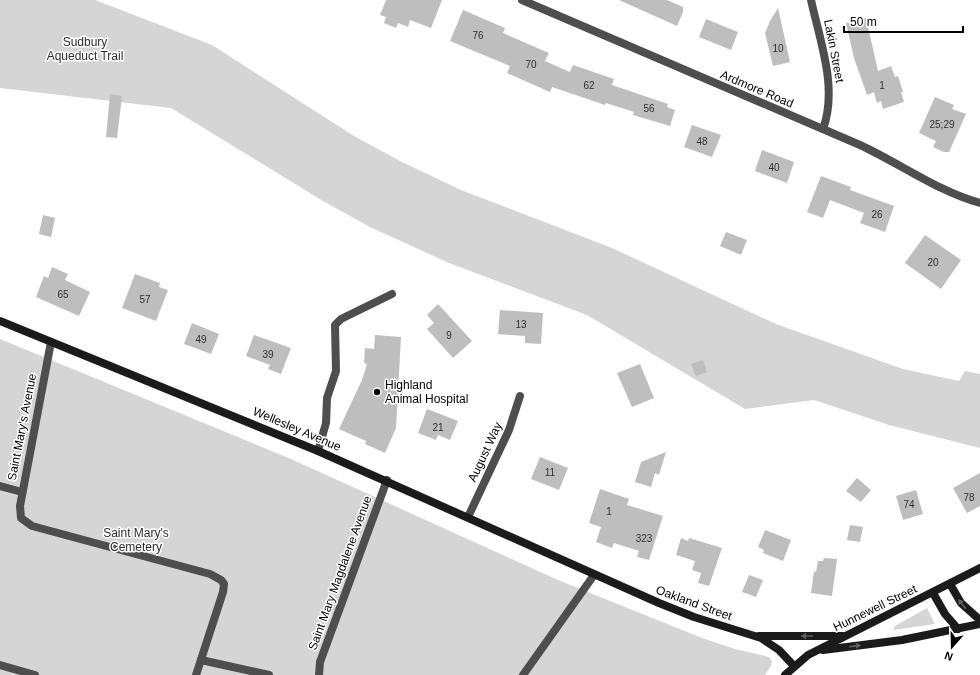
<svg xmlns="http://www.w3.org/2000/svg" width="980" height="675" font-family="Arial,sans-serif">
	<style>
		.green { fill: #d5d5d5 }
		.building { fill: #bebebe }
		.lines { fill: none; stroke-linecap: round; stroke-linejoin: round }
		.lane { stroke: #4e4e4e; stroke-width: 8 }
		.street { stroke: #4e4e4e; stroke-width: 8 }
		.secondary { stroke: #1b1b1b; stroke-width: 8 }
		.oneway { fill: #5f5f5f }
		.poi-dot { fill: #000; stroke: #fff; stroke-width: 1.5 }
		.labels { text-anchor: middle; stroke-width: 3; stroke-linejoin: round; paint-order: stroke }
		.number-label { font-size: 10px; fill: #303030 }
		.park-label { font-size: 12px; fill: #2c2c2c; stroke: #fff }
		.street-label { font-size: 12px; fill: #000; stroke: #fff }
		.poi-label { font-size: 12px; fill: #000; stroke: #fff; text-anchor: start }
	</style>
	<rect width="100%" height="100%" fill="#fff"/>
	<!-- green -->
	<g class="green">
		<path d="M0,0H95L212,45L354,136L402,162L461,190L612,248L776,324L903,369L959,381L965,371L980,374V448L889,425L814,400L745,409L587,315L449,263L370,227L323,201L171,108L0,88Z"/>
		<path d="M0,339L291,459L558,580L702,638L735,649L769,657L772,661L771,666L765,675H0Z"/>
		<path d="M927,608L935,624L893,630L895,626Z"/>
	</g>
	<!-- building -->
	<g class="building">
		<path d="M386,0H442L431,28L410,20L408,27L398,23L396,28L384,23L386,17L380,15Z"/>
		<path d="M619,0H667L683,7V12L677,26Z"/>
		<path d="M778,8L790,62L773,66L765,33L770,21Z"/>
		<path d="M463,10L505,28L503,33L549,53L545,61L570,72L573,65L614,79L612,85L668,104L667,107L675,110L670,126L633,115L634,112L606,103L605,105L552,87L550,92L507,73L510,66L450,41Z"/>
		<path d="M866,18L878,71L891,66L895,77L898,76L903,92H901L904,102L883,109L881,101L877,103L874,92L867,95L854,58L846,23Z"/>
		<path d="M706,19L738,32L731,50L699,37Z"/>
		<path d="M110,94L122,96L117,138L106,137Z"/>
		<path d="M935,97L954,105L952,109L966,114L949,152H944L933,147L936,141L919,133Z"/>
		<path d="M692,125L721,135L712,157L684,147Z"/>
		<path d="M762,150L794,162L787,183L755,171Z"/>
		<path d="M821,176L851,187L850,190L894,206L885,232L860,223L864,213L830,200L823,218L807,212Z"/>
		<path d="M43,215L55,218L51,237L39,234Z"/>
		<path d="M726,232L747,240L741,255L720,246Z"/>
		<path d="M925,235L961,260L941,289L905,263Z"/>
		<path d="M52,267L68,274L65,280L90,292L79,316L36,297L44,276L48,278Z"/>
		<path d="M135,274L160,283L159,287L168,290L156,321L122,308Z"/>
		<path d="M438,304L472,341L453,358L427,329L434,323L427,315Z"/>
		<path d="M500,310L543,313L541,344L525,343V336L498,334Z"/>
		<path d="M192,323L219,334L211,354L184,344Z"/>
		<path d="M254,335L291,348L281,374L268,369L270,365L246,356Z"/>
		<path d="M375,335L401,337L396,428L385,453L365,444L366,441L339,429L362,380L367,364L364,363L365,348L374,349Z"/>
		<path d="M703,360L707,372L696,376L691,364Z"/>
		<path d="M640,364L654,398L632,407L617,373Z"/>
		<path d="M427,409L458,421L450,440L438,435L436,440L418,433Z"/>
		<path d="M666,452L659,475L655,473L651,487L635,482L641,462Z"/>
		<path d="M540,457L568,468L559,490L531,479Z"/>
		<path d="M980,473V506L967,513L953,488Z"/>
		<path d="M857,478L871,490L861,502L846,491Z"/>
		<path d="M600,489L629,499L627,505L663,516L649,560L637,557L639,551L614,543L612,548L596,542L601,527L589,523Z"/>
		<path d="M916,490L923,514L903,520L896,496Z"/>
		<path d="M850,525L863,527L860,542L847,540Z"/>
		<path d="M765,530L791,540L783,561L763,553L764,550L758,547Z"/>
		<path d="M681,538L688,541L689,538L722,548L709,586L698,583L701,573L692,570L695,561L676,555Z"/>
		<path d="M824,558L837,559L832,596L811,593L814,571L816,572L818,561H823Z"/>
		<path d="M749,575L763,580L756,597L742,592Z"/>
	</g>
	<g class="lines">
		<!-- lane -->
		<g class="lane">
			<path d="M51,342L20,506L21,518L32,526L210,574L221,580L224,584L223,592L196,675"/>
			<path d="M318,451L326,423L327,398L336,371L335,325L341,319L392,294"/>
			<path d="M0,486L22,492"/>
			<path d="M201,660L269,675"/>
			<path d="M0,665L35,675"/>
			<path d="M319,675L320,662L387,480"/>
			<path d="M523,675L594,575"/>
		</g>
		<!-- street -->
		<g class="street">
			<path d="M522,0L860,145C901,164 937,191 980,203"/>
			<path d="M811,0C820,41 838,88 823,129"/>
			<path d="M468,517L509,430L520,396"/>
		</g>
		<!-- secondary -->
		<g class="secondary">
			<path d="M0,321L318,451L659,603L694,617L761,638L779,650L794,666"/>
			<path d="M950,584L961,603L980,620"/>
			<path d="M933,593L945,614L958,629"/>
			<path d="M759,636H843"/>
			<path d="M823,650L902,640L980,624"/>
			<path d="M785,675L808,655L980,568"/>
		</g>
	</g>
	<!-- one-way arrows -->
	<defs><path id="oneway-solid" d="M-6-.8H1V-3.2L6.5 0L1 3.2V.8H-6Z"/></defs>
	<g class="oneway">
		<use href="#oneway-solid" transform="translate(962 604) rotate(-128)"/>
		<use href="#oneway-solid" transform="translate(807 636) rotate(180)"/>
		<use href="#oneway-solid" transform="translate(855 646) rotate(-7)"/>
	</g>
	<!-- markers -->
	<circle class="poi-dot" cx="377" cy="392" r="4"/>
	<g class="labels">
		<!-- number labels -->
		<g class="number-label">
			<text x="478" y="39">76</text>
			<text x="778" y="52">10</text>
			<text x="531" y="68">70</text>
			<text x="589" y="89">62</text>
			<text x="882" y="89">1</text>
			<text x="649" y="112">56</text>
			<text x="942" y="128">25;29</text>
			<text x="702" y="145">48</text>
			<text x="774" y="171">40</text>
			<text x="877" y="218">26</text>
			<text x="933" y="266">20</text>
			<text x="63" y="298">65</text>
			<text x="145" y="303">57</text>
			<text x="521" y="328">13</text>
			<text x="449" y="339">9</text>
			<text x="201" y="343">49</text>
			<text x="268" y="358">39</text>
			<text x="438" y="431">21</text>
			<text x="550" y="476">11</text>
			<text x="969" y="501">78</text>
			<text x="909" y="508">74</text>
			<text x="609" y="515">1</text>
			<text x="644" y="542">323</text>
		</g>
		<!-- park labels -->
		<g class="park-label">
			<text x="85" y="46">Sudbury<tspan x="85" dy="14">Aqueduct Trail</tspan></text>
			<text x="136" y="537">Saint Mary's<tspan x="136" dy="14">Cemetery</tspan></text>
		</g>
		<!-- street labels -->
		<g class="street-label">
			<text transform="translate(834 51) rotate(79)" y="4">Lakin Street</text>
			<text transform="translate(757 89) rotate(23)" y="4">Ardmore Road</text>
			<text transform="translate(22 427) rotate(-79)" y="4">Saint Mary's Avenue</text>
			<text transform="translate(297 429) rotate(23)" y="4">Wellesley Avenue</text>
			<text transform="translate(485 452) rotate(-65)" y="4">August Way</text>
			<text transform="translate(340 573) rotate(-70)" y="4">Saint Mary Magdalene Avenue</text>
			<text transform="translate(694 603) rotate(20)" y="4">Oakland Street</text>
			<text transform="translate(875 608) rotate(-26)" y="4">Hunnewell Street</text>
		</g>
		<!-- poi labels -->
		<g class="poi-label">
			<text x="385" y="389">Highland<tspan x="385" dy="14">Animal Hospital</tspan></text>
		</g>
	</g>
	<!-- north arrow -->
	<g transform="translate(952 647) rotate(200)" stroke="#ffffff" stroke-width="3" paint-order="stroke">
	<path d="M0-3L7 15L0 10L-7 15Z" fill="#000000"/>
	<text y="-6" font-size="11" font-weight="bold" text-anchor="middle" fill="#000000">N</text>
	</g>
	<!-- scale -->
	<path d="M844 26v6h119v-6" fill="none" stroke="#000000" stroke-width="2"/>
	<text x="850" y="26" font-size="12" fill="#000000" stroke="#ffffff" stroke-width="3" paint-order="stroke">50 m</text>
</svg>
